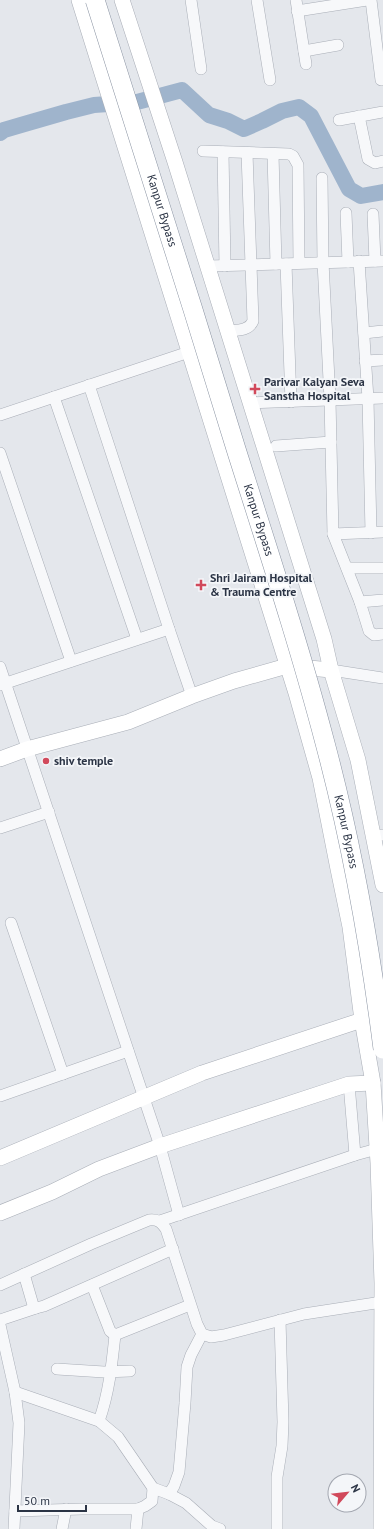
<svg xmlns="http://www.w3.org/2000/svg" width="383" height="1529" font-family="'PT Sans',sans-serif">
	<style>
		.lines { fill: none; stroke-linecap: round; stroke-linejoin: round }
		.river { stroke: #9fb4cc; stroke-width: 16 }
		.street-casing { stroke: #a9aeb7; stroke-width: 12 }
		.secondary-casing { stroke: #a9aeb7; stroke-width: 16 }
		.street { stroke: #f7f8fa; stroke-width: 11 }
		.secondary { stroke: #fff; stroke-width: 15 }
		.highway-bridge-casing { stroke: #8b94a3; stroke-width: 20; stroke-linecap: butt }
		.highway-bridge { stroke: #fff; stroke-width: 19 }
		.poi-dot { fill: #d1495b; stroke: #f4f6f9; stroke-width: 1.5 }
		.labels { text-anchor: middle; stroke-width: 3.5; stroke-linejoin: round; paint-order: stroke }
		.street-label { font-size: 12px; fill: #2b3445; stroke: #f4f6f9 }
		.poi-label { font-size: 12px; font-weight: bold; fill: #2b3445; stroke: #f4f6f9; text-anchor: start }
	</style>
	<rect width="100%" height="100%" fill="#e4e7ec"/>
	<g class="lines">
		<!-- river -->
		<path class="river" d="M0,133L4,130L21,125L66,112L94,105L137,102L182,90L209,115L228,121L244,129L262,121L282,111L299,107L311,116L349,189L361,196L383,192"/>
		<!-- street casing -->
		<g class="street-casing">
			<g id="street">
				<path d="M191,0L201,69"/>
				<path d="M257,0L270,80"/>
				<path d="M296,0L306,64"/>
				<path d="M371,0L381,80"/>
				<path d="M297,11L367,0"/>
				<path d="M304,51L338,45"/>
				<path d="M359,116L368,159L375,163L383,161"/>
				<path d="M339,120L383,112"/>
				<path d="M203,151L289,154L293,156L298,165L299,263"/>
				<path d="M223,152L225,266"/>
				<path d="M273,154L276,264"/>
				<path d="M322,178L323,262L330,400L333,534L383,532"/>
				<path d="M346,213L348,262"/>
				<path d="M373,214L375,261"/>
				<path d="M359,261L368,399L371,533"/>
				<path d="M286,264L291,402"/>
				<path d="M208,266L383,261"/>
				<path d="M228,331C237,330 249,331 253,321L247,153"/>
				<path d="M364,333L383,331"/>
				<path d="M365,361L383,360"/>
				<path d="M89,385L169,629L192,696"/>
				<path d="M54,397L137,639"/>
				<path d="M250,403L383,398"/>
				<path d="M0,415L189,352"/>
				<path d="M276,446L331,442"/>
				<path d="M0,453L71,661"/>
				<path d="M333,534L360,602L369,631L374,635L383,634"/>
				<path d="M347,568H383"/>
				<path d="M360,602L383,600"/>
				<path d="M0,667L160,1146L179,1215"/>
				<path d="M331,670L383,678"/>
				<path d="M0,685L169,629"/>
				<path d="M0,828L49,812"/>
				<path d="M373,836L383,835"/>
				<path d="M11,923L63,1074"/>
				<path d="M349,1084L355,1155"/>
				<path d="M0,1096L128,1051"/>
				<path d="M160,1221L355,1155L377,1149"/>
				<path d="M24,1274L33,1305L36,1308L44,1306L173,1249"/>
				<path d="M0,1285L91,1244L149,1220C158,1219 161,1222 166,1229L197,1324L202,1334L211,1337L224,1335L304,1314L382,1302"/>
				<path d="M92,1285L110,1331L115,1335L190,1305"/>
				<path d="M0,1320L36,1308"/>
				<path d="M0,1325L15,1392L19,1423L14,1529"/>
				<path d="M57,1369L104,1372L130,1371"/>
				<path d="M15,1392L99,1421L118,1437L153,1488L169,1494L186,1503L212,1526L220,1529"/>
				<path d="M99,1421C109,1393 112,1364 115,1335"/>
				<path d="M169,1494L174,1486L179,1472L185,1403L187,1367L191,1355L202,1334"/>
				<path d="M15,1511L82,1509H138L145,1506L152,1501L153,1488"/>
				<path d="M62,1529L66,1509"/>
				<path d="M136,1529L138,1509"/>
				<path d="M277,1529V1477L282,1446L283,1422L280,1320"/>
			</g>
		</g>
		<!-- secondary casing -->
		<g class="secondary-casing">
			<g id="secondary">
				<path d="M79,0L296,693L320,778L338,869L350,927L362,1020L373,1083L378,1163L382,1283L381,1529"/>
				<path d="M122,0L175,162L324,639L331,670L358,760L383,885"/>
				<path d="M0,759L27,749L128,722L192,696L234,681L287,666L331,670"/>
				<path d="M0,1158L202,1073L362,1020L370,1019"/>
				<path d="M0,1213L52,1192L99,1169L160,1146L349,1084L373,1083"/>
			</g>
		</g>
		<!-- street -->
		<use href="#street" class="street"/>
		<!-- secondary -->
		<use href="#secondary" class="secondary"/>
		<!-- highway-bridge casing -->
		<g class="highway-bridge-casing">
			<g id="highway-bridge">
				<path id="s1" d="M95,0C143,149 190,299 236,449C267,547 299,644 325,743C352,844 370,946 383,1049"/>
			</g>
		</g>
		<!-- highway-bridge -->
		<use href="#highway-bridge" class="highway-bridge"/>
	</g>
	<!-- markers -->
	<g class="poi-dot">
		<path d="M253 383h4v4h4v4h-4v4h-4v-4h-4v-4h4z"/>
		<path d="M199 579h4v4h4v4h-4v4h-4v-4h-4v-4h4z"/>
		<circle cx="46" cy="761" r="4"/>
	</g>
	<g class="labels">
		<!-- street labels -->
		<g class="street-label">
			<text dy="4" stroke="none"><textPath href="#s1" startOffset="221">Kanpur Bypass</textPath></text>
			<text dy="4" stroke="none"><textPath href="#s1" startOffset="545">Kanpur Bypass</textPath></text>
			<text dy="4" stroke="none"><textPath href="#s1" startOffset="869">Kanpur Bypass</textPath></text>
		</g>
		<!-- poi labels -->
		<g class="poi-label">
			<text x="264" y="386">Parivar Kalyan Seva<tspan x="264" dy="14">Sanstha Hospital</tspan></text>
			<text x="210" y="582">Shri Jairam Hospital<tspan x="210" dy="14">&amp; Trauma Centre</tspan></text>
			<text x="54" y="765">shiv temple</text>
		</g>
	</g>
	<!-- north arrow -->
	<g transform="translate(347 1493) rotate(62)"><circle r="19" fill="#f4f6f9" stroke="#a4a8b1"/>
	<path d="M0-3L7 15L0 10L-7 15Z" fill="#d1495b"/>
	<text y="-6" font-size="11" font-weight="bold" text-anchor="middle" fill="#2b3445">N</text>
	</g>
	<!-- scale -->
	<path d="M18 1505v6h68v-6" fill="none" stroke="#2b3445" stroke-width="2"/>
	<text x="24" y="1505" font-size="12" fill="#2b3445" stroke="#f4f6f9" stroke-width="3" paint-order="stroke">50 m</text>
</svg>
